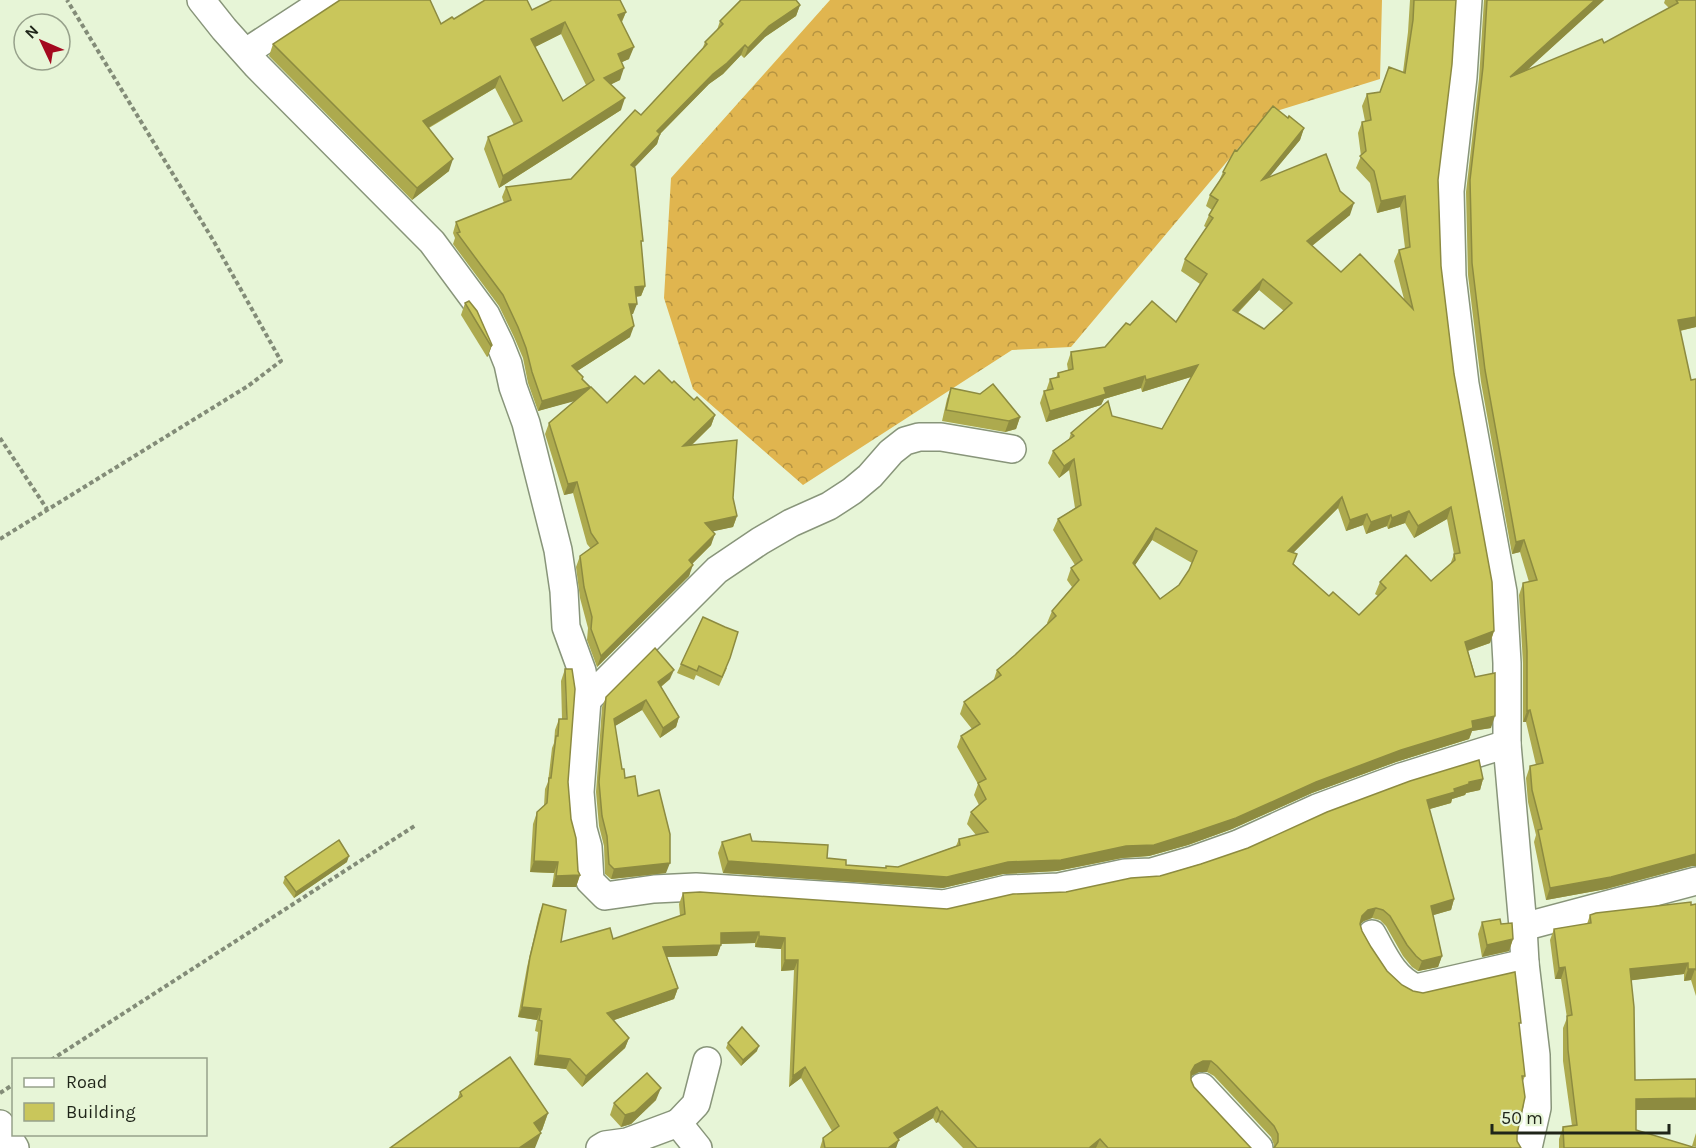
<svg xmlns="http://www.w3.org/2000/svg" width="1696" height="1148" font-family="Karla,sans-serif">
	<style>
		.forest { fill: url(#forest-crowns) }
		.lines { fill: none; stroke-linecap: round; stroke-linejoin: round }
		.minor-casing { stroke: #88957a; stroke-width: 30 }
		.path { stroke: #838c78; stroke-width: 4; stroke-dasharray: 4.5 3; stroke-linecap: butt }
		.minor { stroke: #fff; stroke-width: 27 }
		.wall { fill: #adaa4e; fill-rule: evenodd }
		.shaded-wall { fill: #8d8b40 }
		.building { fill: #c9c65b; stroke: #8d8b40; stroke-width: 1.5; fill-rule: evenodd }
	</style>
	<defs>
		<pattern id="forest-crowns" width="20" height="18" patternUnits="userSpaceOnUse" patternTransform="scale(1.5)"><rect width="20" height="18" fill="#e0b54f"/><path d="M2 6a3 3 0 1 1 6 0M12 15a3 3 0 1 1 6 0" fill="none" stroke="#b59341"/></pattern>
	</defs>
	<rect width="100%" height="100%" fill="#e7f5d7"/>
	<!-- forest -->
	<path class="forest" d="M830,0H1382L1380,79L1267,114L1071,347L1012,350L803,485L693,389L664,298L671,178Z"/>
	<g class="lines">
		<!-- minor casing -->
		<g class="minor-casing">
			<g id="minor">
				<path d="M201,0L224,29L257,66L432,242L486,315L500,344L508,364L513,387L526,423L558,550L564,591L566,627L582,671L587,700L580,792L583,829L588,847L590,881L605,896L654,889L696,887L853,897L944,904L1007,889L1059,887L1125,873L1152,872L1193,860L1238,844L1317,808L1401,777L1507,744"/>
				<path d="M1468,0L1463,77L1450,191L1452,276L1465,384L1503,592L1507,663V744L1523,927L1525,963L1536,1055L1537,1108L1528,1148"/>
				<path d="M246,52L326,0"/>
				<path d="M587,700L717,570L760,541L791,523L829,506L852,491L870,476L891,452L905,441L919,437H941L1012,449"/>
				<path d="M1523,927L1696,881"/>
				<path d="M1372,934C1384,955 1393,978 1416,988L1525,963"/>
				<path d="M1202,1087L1259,1148"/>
				<path d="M678,1123L696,1104L707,1061"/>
				<path d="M0,1124L15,1148"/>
				<path d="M600,1148L605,1145L627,1142L678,1123L698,1148"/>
			</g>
		</g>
		<!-- path -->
		<g class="path">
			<path d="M0,438L47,509"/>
			<path d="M0,539L248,386L281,361L213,240L67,0"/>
			<path d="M51,1060L416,825"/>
			<path d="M0,1093L14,1084"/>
		</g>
		<!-- minor -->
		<use href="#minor" class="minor"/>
	</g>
	<!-- wall -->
	<g class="wall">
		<path d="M740,0H796L800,5L796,16L765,37L744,58L741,55L723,74L709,84L660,134L657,144L634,168L645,286L641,296L636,297L633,314H631L630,337L577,371L583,377L582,379L590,387L589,389L607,403L644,384L672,383L715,415L711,426L692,445L733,498L737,516L733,527L713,531L711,545L692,564L689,576L597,667L587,640L588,628L580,598L576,567L580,556L591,549L587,544L573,493L564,495L545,434L549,423L576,400L538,411L528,383L523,358L514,337L499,306L453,244L455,238L453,233L456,222L504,203L502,197L506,187L571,179L641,115L702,50L705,42L717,30L720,21Z"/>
		<path d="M1410,0H1456L1438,180L1441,266L1454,374L1494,631L1490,643L1468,651L1491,728L1472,731L1469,739L1396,762L1312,793L1232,829L1188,845L1149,856L1122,858L1057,871L1003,874L943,888L723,873L718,853L722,842L752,841L827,858L846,865L886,868L898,867L956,846L959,839L976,835L967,824L971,812L979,805L974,795L978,784L957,747L961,736L972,729L960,714L964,702L993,682L997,670L1015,655L1048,624L1047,623L1052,611L1072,587L1067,580L1071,568L1075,565L1053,530L1058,519L1075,508L1069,470L1059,478L1048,463L1053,451L1069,439L1071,433L1112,416L1162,429L1191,377L1142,392L1141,388L1104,399L1101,405L1046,422L1040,403L1044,391H1046L1050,379L1056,378L1058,373L1068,370L1067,364L1071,352L1105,347L1130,325L1176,322L1200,284L1181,271L1185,259L1207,228L1204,226L1209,215L1212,210L1206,206L1210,195L1219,181L1223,172L1237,151L1288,118L1304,128L1300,140L1269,177L1350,215L1312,246L1341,272L1404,299L1394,261L1399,250L1405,248L1400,207L1377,213L1370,183L1356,168L1361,156L1358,133L1362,122L1365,121L1362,106L1367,94L1380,92L1403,72L1408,32ZM1259,290L1284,311L1264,329L1238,313ZM1338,508L1346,531L1363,525L1366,534L1387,526L1388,529L1405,523L1414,538L1447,519L1454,554L1450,565L1431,581L1380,582L1375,594L1378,596L1359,615L1329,596L1294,564L1293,553ZM1152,540L1192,563L1189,570L1179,585L1160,599L1135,565Z"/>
		<path d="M1484,0H1604L1526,71L1604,43L1669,8L1664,3L1665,0H1696V327L1680,331L1692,866L1606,889L1546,900L1534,842L1536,835L1528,802L1526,778L1530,766L1536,765L1526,722H1523V663L1519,595L1523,583L1529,582L1520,552L1512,554L1481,382L1468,275L1466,192L1479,79Z"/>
		<path d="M532,10L626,12L622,22L629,59L622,62L620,80L611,84L621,110L499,188L484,149L488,137L514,125L495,88L429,128L449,171L412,200L269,56L273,44L441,24L454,19ZM561,34L586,85L563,101L535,47Z"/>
		<path d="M465,303L492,345L488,356L487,357L461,315Z"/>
		<path d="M951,388L1020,417L1016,429L1005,432L942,421L947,399Z"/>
		<path d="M681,664L727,668L719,686L696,675L694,680L677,673Z"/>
		<path d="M565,669L568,782L571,819L578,871L580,875L576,887H552L554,873L530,872L533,824L537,812L544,806L545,789L548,782L552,748L554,743L555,730L559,719H562L561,681Z"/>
		<path d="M670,679L661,687L679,717L676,727L660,738L642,710L615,726L622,769L625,778L638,796L666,873L611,879L605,874L604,846L599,826L596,792L602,707L606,697Z"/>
		<path d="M1483,779L1480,790L1466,793L1465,795L1452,799L1451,803L1429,809L1454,899L1451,910L1433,915L1442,956L1438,967L1418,971L1412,967L1403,956L1386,926L1380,920L1372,918L1364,921L1360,924L1362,931L1371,947L1387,971L1402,985L1413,991L1519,1028L1525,1076L1523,1081L1274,1148V1145L1271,1137L1214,1076L1207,1072H1199L1191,1076V1080L1194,1087L1251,1148H963L938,1122L936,1123L933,1118L898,1139L896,1148H820L823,1138L832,1131L801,1078L789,1087L794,970L781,971V949L755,947V943L721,944L717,956L667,957L678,988L674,999L614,1020L629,1038L625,1048L582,1087L566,1069L534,1065L538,1032L535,1031L537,1020L518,1017L527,967L539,915L543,904L561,942L613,939L680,916L679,904L683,893L947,909L1066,892L1160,876Z"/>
		<path d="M347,862L294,898L283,883L285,877Z"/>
		<path d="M1696,904V996L1691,980L1684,981V974L1631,980L1636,1130L1696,1148H1559V1139L1563,1127L1572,1126L1563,1061V1028L1567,1018L1561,979H1555L1550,940L1554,929L1587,924L1590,915Z"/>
		<path d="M1482,922L1501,924L1513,939L1509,951L1482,957L1478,934Z"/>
		<path d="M728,1043L757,1051L741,1066L726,1048Z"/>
		<path d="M460,1092L548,1113L542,1130L540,1132L457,1100Z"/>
		<path d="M656,1100L631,1124L621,1127L610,1115L614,1103Z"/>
		<path d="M1696,1133V1147L1692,1146Z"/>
	</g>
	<!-- shaded-wall -->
	<g class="shaded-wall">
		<path d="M1595,0H1604L1506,89L1510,77Z"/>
		<path d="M800,5L796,16L765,37L744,58L748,48L769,26Z"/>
		<path d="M626,12L621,23L618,15Z"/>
		<path d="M565,22L561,34L527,51L531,39Z"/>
		<path d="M745,45L741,55L723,74L709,84L660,134L657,144L627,175L631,165L657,131L713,74Z"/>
		<path d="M634,47L629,59L613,66L618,54Z"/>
		<path d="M624,68L620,80L600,90L604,78Z"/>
		<path d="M500,76L495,88L419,133L423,121Z"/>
		<path d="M625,98L621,110L499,188L503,176Z"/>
		<path d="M1304,128L1300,140L1257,192L1262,180Z"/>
		<path d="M453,159L449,171L412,200L417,188Z"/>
		<path d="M1405,196L1400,207L1377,213L1381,201Z"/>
		<path d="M1354,203L1350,215L1303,253L1307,241Z"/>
		<path d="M1263,279L1259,290L1229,321L1233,310Z"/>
		<path d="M645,286L641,296L631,297L635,287Z"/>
		<path d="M629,304H637L633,314L625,315Z"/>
		<path d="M1696,317V327L1674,332L1678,320Z"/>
		<path d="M634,326L630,337L568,377L572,366Z"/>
		<path d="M492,345L488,356L487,357L491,346Z"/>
		<path d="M1198,365L1194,376L1142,392L1146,380Z"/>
		<path d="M1145,376L1141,388L1104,399L1101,405L1046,422L1050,411L1104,388Z"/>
		<path d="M590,387L586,398L538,411L542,401Z"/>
		<path d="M715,415L711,426L679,457L683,446Z"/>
		<path d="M1020,417L1016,429L1005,432L1009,421Z"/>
		<path d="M1074,459L1069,470L1059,478L1064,466Z"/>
		<path d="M577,482L573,493L564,495L568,484Z"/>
		<path d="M1342,497L1338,508L1284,562L1288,551Z"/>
		<path d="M1451,507L1447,519L1414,538L1418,526Z"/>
		<path d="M1409,511L1405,523L1388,529L1392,518Z"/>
		<path d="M1367,514L1363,525L1346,531L1350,520Z"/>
		<path d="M1391,515L1387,526L1366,534L1371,522Z"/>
		<path d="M737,516L733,527L701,534L705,523Z"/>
		<path d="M1156,528L1152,540L1129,574L1133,563Z"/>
		<path d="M715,534L711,545L685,571L689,560Z"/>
		<path d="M1524,540L1520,552L1512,554L1516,542Z"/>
		<path d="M693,565L689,576L597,667L601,656Z"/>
		<path d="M1494,631L1490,643L1461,653L1465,642Z"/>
		<path d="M674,670L670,679L654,692L658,682Z"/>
		<path d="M646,700L642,710L610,729L614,719Z"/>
		<path d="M1530,710L1526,722H1523L1527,711Z"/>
		<path d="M1495,716L1491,728L1472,731L1469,739L1396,762L1312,793L1232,829L1188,845L1149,856L1122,858L1057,871L1003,874L943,888L723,873L728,861L947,877L1316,782L1472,721Z"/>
		<path d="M679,717L676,727L660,738L663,728Z"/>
		<path d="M1483,779L1480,790L1466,793L1465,795L1452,799L1451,803L1423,811L1427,800L1469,782Z"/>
		<path d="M1696,854V866H1692L1606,889L1546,900L1550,888Z"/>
		<path d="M349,856L347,862L294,898L296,892Z"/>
		<path d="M534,861L558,862L554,873L530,872Z"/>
		<path d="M670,863L666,873L611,879L614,869Z"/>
		<path d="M580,875L576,887H552L556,876Z"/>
		<path d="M1454,899L1451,910L1427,917L1431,906Z"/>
		<path d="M1376,908L1372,918L1364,921L1358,926L1362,916L1368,910Z"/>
		<path d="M759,932L755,943L717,944L721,933Z"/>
		<path d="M759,936L785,938L781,949L755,947Z"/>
		<path d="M1513,939L1509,951L1482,957L1487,945Z"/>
		<path d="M721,945L717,956L659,957L663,947Z"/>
		<path d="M1442,956L1438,967L1418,971L1422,961Z"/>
		<path d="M785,960H798L794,970L781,971Z"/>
		<path d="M1688,963L1684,974L1626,981L1630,969Z"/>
		<path d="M1565,967L1561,979H1555L1559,968Z"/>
		<path d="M1688,969H1695L1691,980L1684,981Z"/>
		<path d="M678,988L674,999L603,1024L607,1013Z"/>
		<path d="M522,1007L541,1009L537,1020L518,1017Z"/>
		<path d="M629,1038L625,1048L582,1087L586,1076Z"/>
		<path d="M759,1046L757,1051L741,1066L743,1060Z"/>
		<path d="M538,1055L570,1059L566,1069L534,1065Z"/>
		<path d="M1203,1061H1211L1207,1072H1199L1191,1076V1072L1195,1065Z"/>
		<path d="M805,1067L801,1078L789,1087L793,1076Z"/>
		<path d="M661,1088L656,1100L631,1124L621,1127L625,1115Z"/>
		<path d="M1696,1098V1110H1631L1636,1099Z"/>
		<path d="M937,1107L933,1118L890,1144L894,1133Z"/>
		<path d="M942,1111L938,1122L936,1123L940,1112Z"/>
		<path d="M548,1113L542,1130L527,1140L534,1123Z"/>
		<path d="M541,1133L535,1148H519Z"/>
		<path d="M1100,1139L1096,1148H1089Z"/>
		<path d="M899,1140L896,1148H888Z"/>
	</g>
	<!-- building -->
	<g class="building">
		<path d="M340,0H430L441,24L452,17L454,19L485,0H527L532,10L552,0H620L626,12L618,15L634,47L618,54L624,68L604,78L625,98L503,176L488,137L522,121L500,76L423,121L453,159L417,188L273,44ZM565,22L594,80L563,101L531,39Z"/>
		<path d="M741,0H796L800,5L769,26L748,48L745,45L727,63L713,74L657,131L660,134L631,165L635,168L643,241H641L645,286L635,287L637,304H629L634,326L572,366L583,377L582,379L590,387L542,401L532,372L526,348L518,327L503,295L457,233L460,232L456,222L511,200L506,187L571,179L635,110L641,115L707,44L705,42L723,24L720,21Z"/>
		<path d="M1414,0H1456L1452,64L1438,180L1441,266L1454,374L1492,582L1494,631L1465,642L1475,677L1495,673V716L1472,721L1473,728L1401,750L1316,782L1236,818L1192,833L1154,845L1126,846L1061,860L1008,862L947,877L728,861L722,842L750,834L752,841L828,845L827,858L846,860V865L886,868V866L898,867L960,845L959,839L988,832L971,812L986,799L978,783L986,779L961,736L980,724L964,702L1001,675L997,670L1015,655L1056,616L1052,611L1079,580L1071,568L1082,560L1058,519L1081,505L1074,459L1064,466L1053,451L1074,436L1071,433L1108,401L1112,416L1162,429L1198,365L1146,380L1145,376L1104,388L1106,394L1050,411L1044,391L1053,389L1050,379L1059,377L1058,373L1073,369L1071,352L1105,347L1126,323L1130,325L1152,301L1176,322L1207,274L1185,259L1213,218L1209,215L1218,200L1210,195L1225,173L1223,172L1235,150L1237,151L1273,106L1288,118L1289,116L1304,128L1262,180L1326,154L1340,191L1354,203L1307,241L1341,272L1360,254L1413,309L1399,250L1410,247L1405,196L1381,201L1374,171L1360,156L1366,151L1362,122L1371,120L1367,94L1380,92L1389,67L1405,73L1413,20ZM1263,279L1292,303L1264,329L1233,310ZM1342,497L1350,520L1367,514L1371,522L1391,515L1392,518L1409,511L1418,526L1451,507L1460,553L1454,554L1455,560L1431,581L1406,555L1380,582L1386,588L1359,615L1333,592L1329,596L1293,564L1297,554L1288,551ZM1156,528L1197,551L1189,570L1179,585L1160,599L1133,563Z"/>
		<path d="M1487,0H1595L1510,77L1602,39L1604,43L1678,3L1676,0H1696V317L1678,320L1691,380L1696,379V854L1611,877L1550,888L1538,830L1542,829L1532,790L1530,766L1543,763L1530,710L1527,711V651L1523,583L1537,580L1524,540L1516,542L1485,370L1472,263L1470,180L1483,67Z"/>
		<path d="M469,301L477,311L492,345L491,346L465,303Z"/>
		<path d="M659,370L672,383L674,381L694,400L697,397L715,415L683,446L737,440L733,498L737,516L705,523L715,534L689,560L693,565L601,656L591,629L592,617L584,587L580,556L598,543L591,533L577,482L568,484L549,423L591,387L607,403L635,376L644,384Z"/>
		<path d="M993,384L1020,417L1009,421L946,410L951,388L980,394Z"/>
		<path d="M703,617L725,627L738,632L730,658L722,677L699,666L697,671L681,664Z"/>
		<path d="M655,648L674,670L658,682L679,717L663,728L646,700L614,719L622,769H624L625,778L635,776L638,796L659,790L670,834V863L614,869L609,864L607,836L602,816L599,782L606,697Z"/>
		<path d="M565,669H572L575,689L568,782L571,819L576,838L578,871L580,875L556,876L558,862L534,861L537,812L547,803L549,778H551L556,736H558L559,719H567Z"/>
		<path d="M1479,760L1483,779L1469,782V784L1454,789L1455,792L1427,800L1454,899L1431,906L1442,956L1422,961L1416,956L1407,945L1390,916L1383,910L1376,908L1368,910L1362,916L1360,924L1362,931L1371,947L1387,971L1402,985L1413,991L1423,993L1515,972L1521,1023H1519L1525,1076H1522L1525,1097L1517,1134V1141L1521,1148H1274L1278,1142V1134L1274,1126L1217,1066L1211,1061H1203L1195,1065L1191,1072V1080L1194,1087L1251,1148H1108L1100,1139L1089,1148H977L942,1111L940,1112L937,1107L894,1133L899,1140L888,1148H825L823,1138L839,1126L805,1067L793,1076L798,960H785V938L759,936V932L721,933V945L663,947L678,988L607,1013L629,1038L586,1076L570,1059L538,1055L542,1021L539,1020L541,1009L522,1007L530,957L543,904L566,910L561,942L610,928L613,939L685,914L683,893L700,892L947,909L1013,894L1066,892L1131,878L1160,876L1201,864L1248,848L1327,812L1410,781Z"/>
		<path d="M339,840L349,856L296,892L285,877Z"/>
		<path d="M1691,902V905L1696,904V970L1695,969H1688V963L1630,969L1634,1007L1635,1080L1696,1079V1098L1636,1099V1130L1696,1148H1564L1563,1127L1577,1125L1568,1050L1567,1016L1572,1015L1565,967L1559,968L1554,929L1591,923L1590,915L1596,913Z"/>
		<path d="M1500,919L1501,924L1512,923L1513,939L1487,945L1482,922Z"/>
		<path d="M742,1027L759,1046L743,1060L728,1043Z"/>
		<path d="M510,1057L548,1113L534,1123L541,1133L519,1148H390L462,1096L460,1092Z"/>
		<path d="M647,1073L661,1088L635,1112L625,1115L614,1103Z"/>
	</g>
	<!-- legend -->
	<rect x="12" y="1058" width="195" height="78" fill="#e7f5d7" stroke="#97a18b" stroke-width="1.5"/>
	<rect x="24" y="1078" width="30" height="9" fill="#ffffff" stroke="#97a18b" stroke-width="1.5"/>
	<text x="66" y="1088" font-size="18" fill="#1f2419">Road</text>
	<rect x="24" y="1103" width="30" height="18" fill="#c9c65b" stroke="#97a18b" stroke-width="1.5"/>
	<text x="66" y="1118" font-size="18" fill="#1f2419">Building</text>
	<!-- north arrow -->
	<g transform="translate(42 42) rotate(314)"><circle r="28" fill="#e7f5d7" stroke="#97a18b" stroke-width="1.5"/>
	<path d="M0-4.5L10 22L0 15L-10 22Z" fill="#a4091f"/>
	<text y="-9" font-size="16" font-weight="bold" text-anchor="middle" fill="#1f2419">N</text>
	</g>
	<!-- scale -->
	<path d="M1492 1124v9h177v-9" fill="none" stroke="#1f2419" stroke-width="3"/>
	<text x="1501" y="1124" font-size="18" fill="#1f2419" stroke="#e7f5d7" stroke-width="4.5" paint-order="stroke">50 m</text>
</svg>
